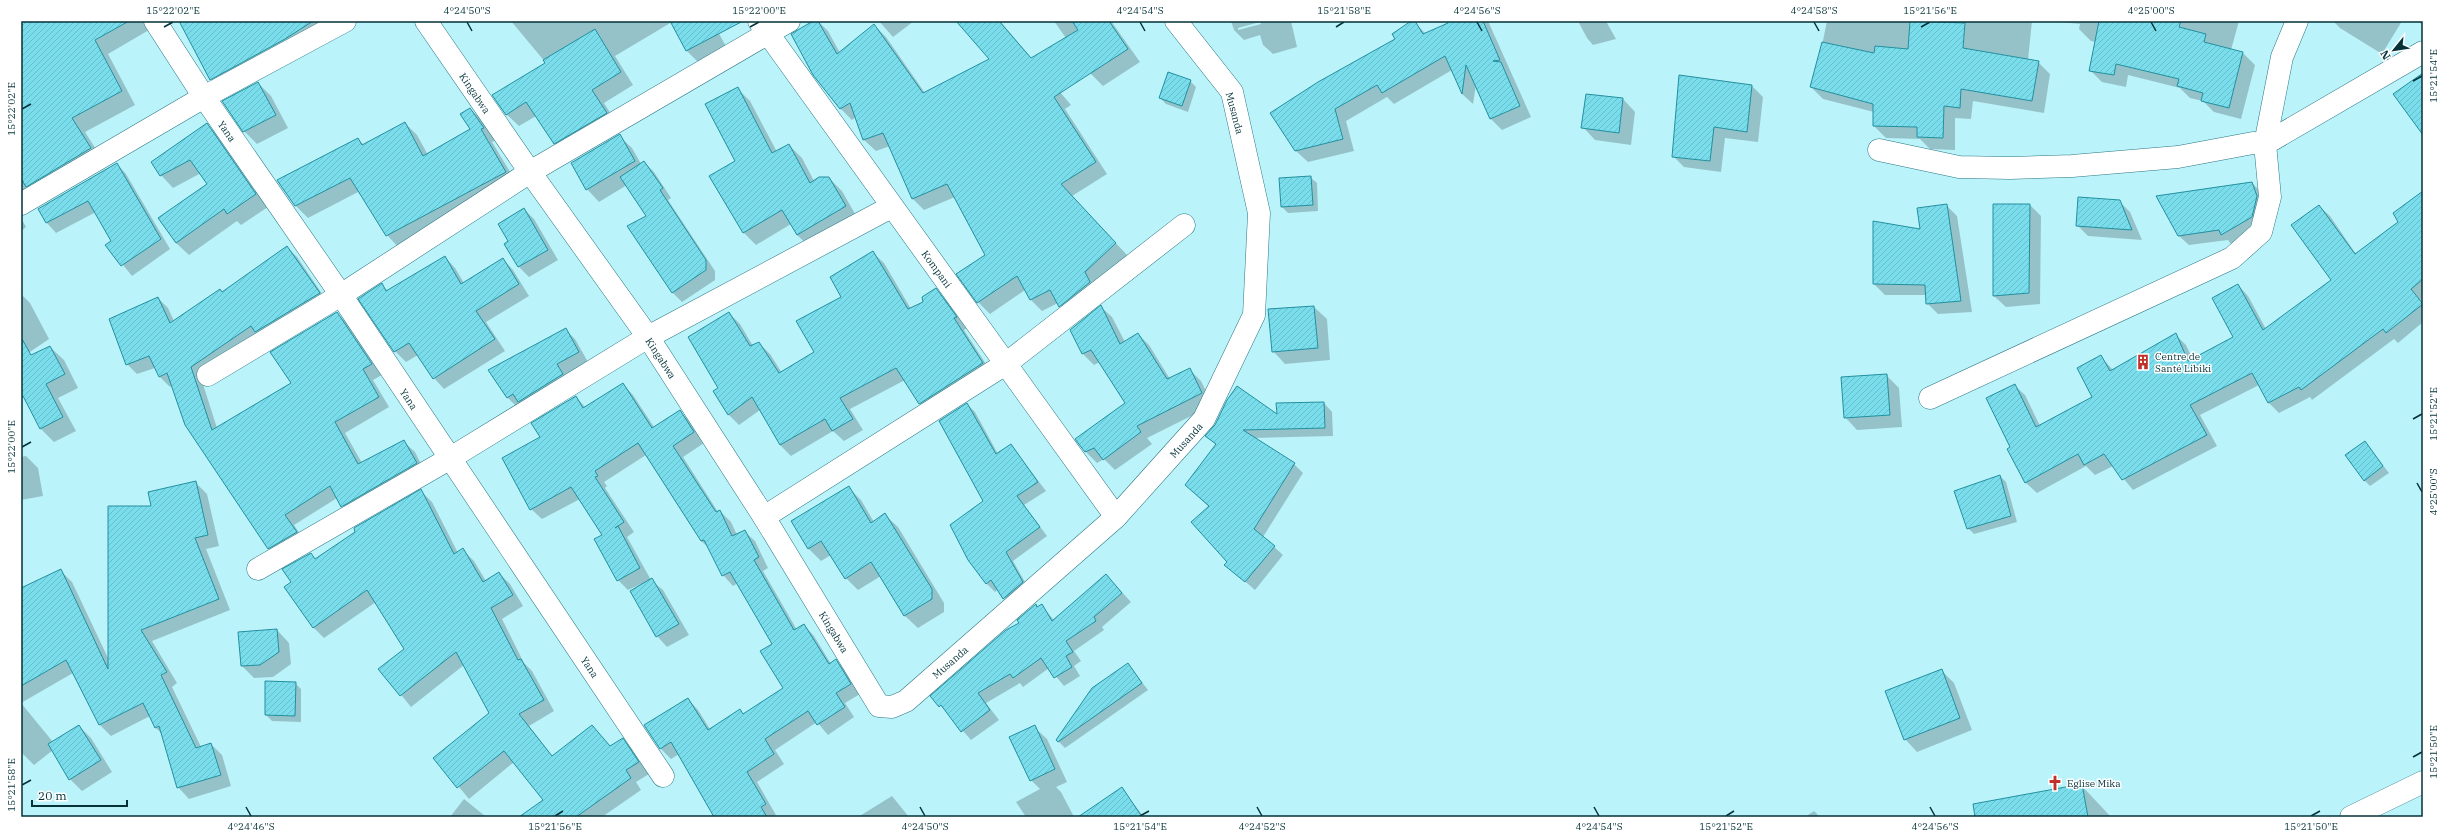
<svg xmlns="http://www.w3.org/2000/svg" width="2444" height="838" font-family="'IBM Plex Serif',serif">
	<style>
		.shadow { fill: #0003; fill-rule: evenodd }
		.building { fill: url(#building-hatch); stroke: #22909f }
		.lines { fill: none; stroke-linecap: round; stroke-linejoin: round }
		.minor-casing { stroke: #2a7884; stroke-width: 23 }
		.minor { stroke: #fff; stroke-width: 22 }
		.ticks { fill: none; stroke: #043238; stroke-width: 1.5 }
		.labels { text-anchor: middle; stroke-width: 3; stroke-linejoin: round; paint-order: stroke }
		.street-label { font-size: 10px; fill: #043238; stroke: #fff }
		.poi-label { font-size: 10px; fill: #043238; stroke: #fff; text-anchor: start }
		.neatline { fill: none; stroke: #043238; stroke-width: 1.5 }
		.ticks-label { font-size: 10px; text-anchor: middle; fill: #043238 }
	</style>
	<defs>
		<pattern id="building-hatch" width="6" height="6" patternUnits="userSpaceOnUse"><rect width="6" height="6" fill="#7addec"/><path d="M-1 1l2-2M0 6l6-6M5 7l2-2" fill="none" stroke="#68becb"/></pattern>
	</defs>
	<rect width="100%" height="100%" fill="#bbf3fb"/>
	<!-- shadow -->
	<g class="shadow">
		<path d="M21,21H144L149,30L108,54L135,105L85,132L104,162L28,206L21,218L26,227L21,231Z"/>
		<path d="M180,21H342L226,95L210,79Z"/>
		<path d="M511,21H712L727,48L699,63L687,51L672,22L615,56L633,85L604,103L618,125L567,155L554,143L536,116L519,126L506,114L546,63Z"/>
		<path d="M815,21H818L828,31L840,53L874,25L886,37L925,93L991,59L958,21H1000L1071,105L1065,109L1107,174L1072,196L1127,255L1096,284L1071,318L1058,303L1042,311L1031,300L1025,290L990,314L978,302L958,274L986,255L955,197L924,210L913,199L890,146L876,151L864,140L856,117L852,120L841,109L814,75Z"/>
		<path d="M879,21H914L893,37Z"/>
		<path d="M1054,21H1111L1140,62L1103,86L1091,74Z"/>
		<path d="M1231,21H1291L1297,47L1273,54L1263,45L1260,35L1244,40L1234,30ZM1260,22L1261,24L1238,30V28Z"/>
		<path d="M1413,21L1426,34L1455,21H1488L1531,117L1502,130L1491,119L1476,85L1473,104L1462,94L1452,70L1394,104L1387,97L1346,121L1354,151L1308,162L1296,151Z"/>
		<path d="M1578,21H1606L1616,39L1593,45L1587,38Z"/>
		<path d="M1827,21H2032L2028,60L2038,62L2050,74L2044,113L1973,101L1971,119L1955,118V150L1930,149L1920,139L1886,138L1874,126V112L1823,99L1811,87L1818,65Z"/>
		<path d="M2049,21H2239L2231,50L2243,53L2255,65L2241,119L2214,112L2203,101L2190,98L2180,88L2128,75L2126,87L2102,82L2090,70L2096,42L2091,41L2079,29L2080,24Z"/>
		<path d="M2333,21H2402L2382,54L2340,28Z"/>
		<path d="M2417,21H2423V25Z"/>
		<path d="M1190,81L1196,87L1188,112L1166,104L1160,98Z"/>
		<path d="M258,83L271,96L288,128L257,144L244,131Z"/>
		<path d="M1752,86L1763,97L1758,142L1725,138L1721,172L1684,167L1673,156Z"/>
		<path d="M738,89L750,101L777,152L789,145L802,158L814,181L829,178L842,191L858,219L810,247L797,235L791,224L756,245L744,233L710,177L736,161Z"/>
		<path d="M1623,99L1635,112L1631,145L1595,140L1583,127Z"/>
		<path d="M470,109L483,121L496,140L492,142L518,185L399,248L387,235L360,191L308,218L296,206L278,181L358,139L364,145L405,123L417,135L428,155L472,129Z"/>
		<path d="M207,124L219,137L268,207L241,225L237,221L189,255L176,243L160,218L208,184L201,173L173,188L161,175Z"/>
		<path d="M619,136L632,148L641,164L644,162L654,172L671,198L668,200L715,271V280L682,302L672,292L648,216L627,185L599,202L587,189Z"/>
		<path d="M117,164L126,174L170,249L132,276L107,245L112,241L96,212L56,233L47,223L39,209Z"/>
		<path d="M1310,177L1317,183L1318,211L1288,213L1282,207Z"/>
		<path d="M2252,183L2262,193L2261,226L2231,244L2228,240L2189,245L2179,236Z"/>
		<path d="M2423,193V298L2420,300L2423,303V322L2398,343L2394,339L2312,400L2310,397L2279,413L2269,403L2259,385L2200,415L2217,446L2133,490L2113,466L2095,475L2086,466L2037,493L2026,483L2008,449L2012,447L2014,385L2025,395L2040,426L2094,397L2101,357L2114,371L2176,335L2186,345L2193,360L2234,338L2238,285L2248,296L2266,329L2332,280L2319,206L2330,216L2356,254L2400,223Z"/>
		<path d="M2119,201L2130,212L2142,240L2088,236L2077,225Z"/>
		<path d="M1946,205L1957,216L1972,312L1938,314L1927,303V295H1885L1874,284Z"/>
		<path d="M1994,205H2030L2041,216L2040,304L2006,307L1994,296Z"/>
		<path d="M524,209L534,219L558,260L529,277L519,267L506,244L509,242Z"/>
		<path d="M287,247L297,257L329,304L201,378L217,428L292,384L337,313L347,323L382,375L373,380L389,407L345,433L362,463L404,442L415,452L426,474L352,516L337,498L294,525L306,543L280,558L269,548L172,385L170,387L159,376L155,368L137,374L127,364L158,298L168,308L174,321L222,293Z"/>
		<path d="M873,253L884,263L911,309L924,302L935,289L946,300L967,328L964,330L993,375L931,414L920,403L905,380L850,409L863,430L844,441L833,431L791,456L780,445L760,410L739,425L728,414L719,388L729,313L740,324L753,346L759,343L770,354L782,373L815,352L842,297Z"/>
		<path d="M445,257L455,268L464,283L503,259L513,270L529,296L486,322L505,351L444,389L434,378L418,355L406,362L395,351L382,285L388,291Z"/>
		<path d="M21,294L30,303L49,339L21,358Z"/>
		<path d="M1101,307L1112,317L1125,342L1138,334L1149,345L1170,379L1190,370L1201,381L1213,405L1147,438L1152,444L1115,470L1104,459L1097,463L1086,452L1126,404L1100,362L1094,365L1083,354Z"/>
		<path d="M1314,307L1327,319L1330,360L1285,364L1273,351Z"/>
		<path d="M565,329L575,339L588,362L566,374L572,384L517,407L507,397Z"/>
		<path d="M50,347L64,360L78,388L58,398L76,431L54,442L41,429L21,390V360Z"/>
		<path d="M1886,375L1899,388L1902,427L1857,430L1845,417Z"/>
		<path d="M623,384L633,395L654,427L680,412L691,422L704,443L683,457L718,512L720,511L731,522L737,535L744,531L755,541L768,568L763,571L797,630L804,625L814,636L831,664L836,661L846,671L860,694L845,703L854,717L828,735L817,722L775,750L784,764L757,782L776,815L772,817H715L679,754L671,759L661,749L645,725L688,699L698,710L710,729L739,710L744,715L784,688L773,644L738,583L733,586L723,575L709,548L701,541L646,455L604,482L607,486L605,488L634,532L627,537L651,580L663,590L689,635L667,647L657,636L641,584L628,590L618,580L604,535L580,499L542,519L531,509L542,437L576,397L586,408Z"/>
		<path d="M1324,403L1332,412L1333,436L1254,438L1294,464L1303,473L1263,537L1283,555L1255,590L1226,565L1228,562L1209,507L1186,485L1217,446L1207,436Z"/>
		<path d="M967,404L975,412L998,454L1011,445L1046,491L1024,505L1047,536L1013,561L1030,591L1012,606L998,589L995,592L987,584L969,559L984,501Z"/>
		<path d="M2365,442L2389,473L2370,486L2364,480Z"/>
		<path d="M26,456L38,468L43,496L21,500V457Z"/>
		<path d="M2000,476L2006,482L2017,522L1974,534L1968,528Z"/>
		<path d="M195,482L207,494L219,546L206,549L230,610L152,641L177,683L172,687L201,747L211,744L222,755L231,786L189,799L178,787L163,735L156,728L150,716L111,736L100,725L73,673L21,703L53,742L79,726L91,738L112,772L82,791L70,779L53,750L34,765L21,752V589L61,571L72,582L109,660L152,507Z"/>
		<path d="M849,488L861,500L874,522L885,515L898,527L944,603V612L918,628L905,616L881,576L858,590L846,578L831,555L821,561L809,549L793,522Z"/>
		<path d="M421,491L432,502L458,553L463,550L474,561L486,581L499,573L510,584L523,606L502,619L524,663L532,671L554,711L529,726L553,757L592,726L611,747L622,739L633,750L649,774L636,782L641,790L602,817H546L545,800L514,762L469,799L435,758L490,714L464,665L411,707L380,669L405,649L376,602L324,638L313,627L292,582L311,554L316,560Z"/>
		<path d="M1106,575L1131,602L1102,627L1104,630L1074,651L1081,661L1074,666L1080,676L1064,686L1049,668L1023,687L1020,683L986,703L999,720L971,740L932,696L1020,623L1035,605L1038,608L1041,605L1054,620Z"/>
		<path d="M277,630L289,643L291,664L273,677L254,678L242,666Z"/>
		<path d="M1128,664L1148,690L1065,748L1057,740Z"/>
		<path d="M1942,671L1954,683L1972,730L1917,752L1905,739Z"/>
		<path d="M295,683L301,689V722L272,721L266,715Z"/>
		<path d="M1034,727L1047,739L1067,782L1056,787L1061,792L1074,817H1026L1016,802L1040,789L1031,780Z"/>
		<path d="M2081,785L2111,817H2020Z"/>
		<path d="M1122,789L1144,817H1080Z"/>
		<path d="M892,796L909,817H858Z"/>
		<path d="M464,799L485,816L487,817H450Z"/>
		<path d="M1814,811L1820,817H1805Z"/>
	</g>
	<!-- building -->
	<g class="building">
		<path d="M21,21H129L95,40L122,91L72,118L91,148L26,187L21,178Z"/>
		<path d="M179,21H313L285,39L210,80Z"/>
		<path d="M670,21H743L686,51Z"/>
		<path d="M813,21H818L837,54L874,24L923,93L989,59L956,21H999L1031,58L1078,30L1072,21H1109L1128,49L1054,97L1096,162L1061,184L1116,243L1085,272L1090,282L1059,307L1050,290L1030,300L1017,276L977,303L956,274L985,255L947,184L912,199L883,133L863,140L850,103L840,109L813,75L791,34Z"/>
		<path d="M1411,21H1415L1423,34L1448,23L1447,21H1483L1500,60L1493,61L1501,62L1520,106L1490,119L1466,65L1462,94L1445,56L1382,93L1377,85L1335,109L1343,139L1295,151L1270,113L1318,82L1395,39L1392,34Z"/>
		<path d="M1910,21L1965,23L1963,48L2039,61L2032,101L1961,89L1960,108L1944,106L1943,138L1917,137V127L1873,126V104L1810,87L1822,42L1874,53L1875,46L1908,49Z"/>
		<path d="M2099,21H2181L2179,27L2206,34L2204,42L2243,52L2229,108L2201,101L2203,93L2177,86L2179,79L2116,64L2114,75L2089,71Z"/>
		<path d="M595,29L621,72L592,90L607,113L554,144L526,102L506,115L492,95L545,63L543,60Z"/>
		<path d="M1168,72L1191,80L1182,106L1159,98Z"/>
		<path d="M2423,73V135L2393,94Z"/>
		<path d="M1679,75L1752,85L1747,132L1714,127L1710,161L1672,157Z"/>
		<path d="M258,82L276,115L243,132L222,101Z"/>
		<path d="M738,87L772,153L789,144L810,183L819,177H829L846,206L797,235L782,210L743,233L709,176L735,161L705,104Z"/>
		<path d="M1586,94L1623,98L1619,133L1581,128Z"/>
		<path d="M470,108L484,128L481,129L506,172L386,236L350,178L295,206L277,180L358,138L362,145L405,122L423,156L470,129L460,114Z"/>
		<path d="M207,123L256,194L227,214L224,209L176,243L158,218L207,184L190,160L160,176L151,162Z"/>
		<path d="M620,134L635,161L586,190L571,163Z"/>
		<path d="M644,161L663,188L660,190L706,260V270L672,293L627,226L646,216L620,177Z"/>
		<path d="M117,163L161,239L121,266L105,245L111,241L88,201L46,223L38,209Z"/>
		<path d="M1311,176L1313,205L1281,207L1279,178Z"/>
		<path d="M2252,182L2257,196L2252,217L2221,235L2219,230L2178,236L2156,196Z"/>
		<path d="M2423,191V279L2411,289L2423,304L2386,333L2383,329L2301,390L2299,387L2268,403L2252,373L2190,405L2207,435L2122,480L2104,454L2084,465L2078,454L2025,483L2007,449L2010,447L1986,398L2015,384L2036,427L2092,397L2077,368L2101,355L2110,371L2176,333L2188,361L2233,337L2212,298L2238,284L2263,330L2331,280L2291,225L2319,205L2355,254L2398,222L2393,213Z"/>
		<path d="M2078,197L2120,200L2132,230L2076,226Z"/>
		<path d="M1947,204L1961,301L1926,304L1925,285L1873,284V221L1920,229L1917,208Z"/>
		<path d="M1993,204H2030L2029,293L1993,296Z"/>
		<path d="M524,208L548,250L518,267L504,244L508,241L498,224Z"/>
		<path d="M287,246L320,293L255,332L251,326L191,367L212,430L291,383L270,352L337,312L372,364L363,369L379,397L335,422L358,464L404,440L417,463L341,507L330,486L285,515L297,532L268,549L185,425L167,373L159,377L149,356L126,365L109,319L158,297L170,323L220,289L222,292Z"/>
		<path d="M873,251L908,309L923,302L922,297L936,288L957,317L954,318L983,363L919,404L896,368L840,398L853,419L832,431L825,419L780,445L752,397L728,415L713,391L718,388L688,337L729,312L750,346L759,342L779,373L814,352L796,321L841,297L830,277Z"/>
		<path d="M445,256L461,284L503,258L519,284L476,311L495,339L433,379L409,343L394,352L358,299L382,283L386,291Z"/>
		<path d="M1101,305L1120,344L1138,333L1167,379L1190,368L1202,393L1137,426L1141,432L1103,460L1094,448L1085,452L1075,439L1125,403L1091,350L1082,354L1070,330Z"/>
		<path d="M1314,306L1318,348L1272,352L1268,309Z"/>
		<path d="M566,328L579,352L557,364L563,374L518,402L513,394L507,398L488,370Z"/>
		<path d="M21,337L31,355L50,346L65,374L46,384L63,417L40,429L23,396L21,397Z"/>
		<path d="M1887,374L1890,415L1844,418L1841,377Z"/>
		<path d="M623,383L652,428L680,410L694,432L673,446L716,512L720,510L732,536L745,530L759,557L754,560L794,630L804,624L829,664L836,659L851,684L836,693L845,707L817,725L808,711L765,739L774,754L747,772L766,804L761,807L767,817H714L671,742L660,749L644,725L688,698L708,730L740,709L743,714L783,688L760,651L772,644L730,572L722,576L704,540L701,541L638,443L595,471L598,476L595,477L624,522L615,528L618,526L640,568L617,581L594,539L602,535L571,487L530,510L502,458L540,437L531,423L576,396L583,408Z"/>
		<path d="M1237,386L1277,414L1276,403L1324,402L1325,428L1243,430L1295,463L1254,529L1275,546L1245,582L1224,565L1227,562L1191,522L1209,506L1185,485L1216,444L1205,436L1215,425L1227,400Z"/>
		<path d="M967,403L996,454L1011,444L1038,482L1017,496L1040,527L1006,552L1023,582L1003,599L991,580L986,584L968,560L950,525L983,501L939,421Z"/>
		<path d="M2365,441L2383,466L2364,481L2345,455Z"/>
		<path d="M2000,475L2011,516L1967,529L1954,491Z"/>
		<path d="M196,481L208,535L195,538L219,599L141,630L167,672L161,675L196,748L211,743L221,775L177,788L159,726L155,728L143,703L99,725L66,660L21,686V588L61,569L108,669V506H151L148,492Z"/>
		<path d="M849,486L871,523L885,513L932,589V599L904,616L871,562L845,579L821,541L808,549L791,521Z"/>
		<path d="M421,489L454,554L463,548L483,582L499,572L513,595L491,608L518,660L521,659L544,700L519,714L552,756L592,725L610,746L623,738L639,762L626,770L631,778L576,817H519L543,800L504,751L457,788L433,758L489,713L456,652L400,696L378,669L404,649L367,590L313,628L284,587L291,582L282,569L311,553L315,559L355,532L354,528Z"/>
		<path d="M1106,574L1122,593L1094,617L1096,621L1066,641L1073,652L1066,656L1072,667L1054,678L1041,658L1013,678L1010,674L978,693L990,710L961,732L941,705L939,707L930,696L1006,630L1019,623L1017,620L1036,604L1037,607L1042,604L1052,621Z"/>
		<path d="M652,578L679,624L656,637L630,591Z"/>
		<path d="M277,629L279,652L260,665L241,666L238,632Z"/>
		<path d="M1128,663L1142,683L1058,742L1056,740L1092,688Z"/>
		<path d="M1942,669L1960,718L1904,740L1885,691Z"/>
		<path d="M265,681L296,682L295,716L265,715Z"/>
		<path d="M79,725L101,760L69,780L48,744Z"/>
		<path d="M1035,725L1055,769L1030,781L1009,737Z"/>
		<path d="M2082,784L2088,817H1975L1973,804Z"/>
		<path d="M1122,787L1142,817H1078Z"/>
	</g>
	<g class="lines">
		<!-- minor casing -->
		<g class="minor-casing">
			<g id="minor">
				<path d="M155,21L204,97L341,295L663,776"/>
				<path d="M426,21L530,172L648,337L764,517L879,706L892,707L906,701L1116,517L1204,419L1254,315L1259,213L1232,92L1176,21"/>
				<path d="M759,21L1116,517"/>
				<path d="M1879,150L1959,167L2010,168L2072,166L2178,157L2253,143L2265,144L2282,57L2297,21"/>
				<path d="M21,204L204,97L345,21"/>
				<path d="M208,375L341,295L530,172L789,21"/>
				<path d="M1930,398L2232,258L2261,232L2270,197L2265,144L2423,52"/>
				<path d="M764,517L1007,363L1184,225"/>
				<path d="M258,569L449,459L648,337L891,207"/>
				<path d="M2351,817L2423,782"/>
			</g>
		</g>
		<!-- minor -->
		<use href="#minor" class="minor"/>
	</g>
	<!-- ticks -->
	<path class="ticks" d="M467,22L472,31M1140,22L1145,31M1477,22L1482,31M1814,22L1819,31M2151,22L2156,31M164,27L173,22M750,27L759,22M1336,27L1344,22M1921,27L1930,22M2413,81L2422,76M22,109L31,104M2413,419L2422,414M22,447L31,442M2417,483L2422,492M2413,757L2422,752M22,785L31,780M246,807L251,816M920,807L925,816M1257,807L1262,816M1594,807L1599,816M1930,807L1935,816M555,816L563,811M1140,816L1149,811M1726,816L1734,811M2311,816L2320,811"/>
	<!-- icons -->
	<defs>
		<g id="building-bare" transform="scale(1.2)"><path d="M-4-6H4V6H1V3H-1V6H-4ZM-2.5-4.3h1.7v1.8h-1.7ZM.8-4.3h1.7v1.8H.8ZM-2.5-1h1.7V.8h-1.7ZM.8-1h1.7V.8H.8Z" fill="#c03229" stroke="#fff" stroke-width="2.5" paint-order="stroke"/></g>
		<g id="church-bare" transform="scale(1.2)"><path d="M-1.2-6h2.4v3.5h3.3v2.4h-3.3V6h-2.4V-.1h-3.3v-2.4h3.3Z" fill="#c03229" stroke="#fff" stroke-width="2.5" paint-order="stroke"/></g>
	</defs>
	<g fill-rule="evenodd">
		<use href="#building-bare" x="2143" y="362"/>
		<use href="#church-bare" x="2055" y="783"/>
	</g>
	<g class="labels">
		<!-- street labels -->
		<g class="street-label">
			<text transform="translate(475 93) rotate(56)" y="4">Kingabwa</text>
			<text transform="translate(1235 113) rotate(75)" y="4">Musanda</text>
			<text transform="translate(227 131) rotate(55)" y="4">Yana</text>
			<text transform="translate(937 269) rotate(54)" y="4">Kompani</text>
			<text transform="translate(661 358) rotate(57)" y="4">Kingabwa</text>
			<text transform="translate(409 399) rotate(56)" y="4">Yana</text>
			<text transform="translate(1186 440) rotate(-48)" y="4">Musanda</text>
			<text transform="translate(834 632) rotate(59)" y="4">Kingabwa</text>
			<text transform="translate(950 662) rotate(-41)" y="4">Musanda</text>
			<text transform="translate(590 667) rotate(56)" y="4">Yana</text>
		</g>
		<!-- poi labels -->
		<g class="poi-label">
			<text x="2155" y="360">Centre de<tspan x="2155" dy="12">Santé Libiki</tspan></text>
			<text x="2067" y="787">Eglise Mika</text>
		</g>
	</g>
	<!-- border -->
	<rect width="2444" height="838" fill="none" stroke="#ffffff" stroke-width="44"/>
	<!-- north arrow -->
	<g transform="translate(2394 50) rotate(240)" stroke="#ffffff" stroke-width="3" paint-order="stroke">
	<path d="M0-3L7 15L0 10L-7 15Z" fill="#043238"/>
	<text y="-6" font-size="11" font-weight="bold" text-anchor="middle" fill="#043238">N</text>
	</g>
	<!-- scale -->
	<path d="M32 800v6h95v-6" fill="none" stroke="#043238" stroke-width="2"/>
	<text x="38" y="800" font-size="12" fill="#043238" stroke="#ffffff" stroke-width="3" paint-order="stroke">20 m</text>
	<rect x="22" y="22" width="2400" height="794" class="neatline"/>
	<g class="ticks-label">
		<text x="173" y="14">15°22'02"E</text>
		<text x="467" y="14">4°24'50"S</text>
		<text x="759" y="14">15°22'00"E</text>
		<text x="1140" y="14">4°24'54"S</text>
		<text x="1344" y="14">15°21'58"E</text>
		<text x="1477" y="14">4°24'56"S</text>
		<text x="1814" y="14">4°24'58"S</text>
		<text x="1930" y="14">15°21'56"E</text>
		<text x="2151" y="14">4°25'00"S</text>
		<text transform="translate(2433 76) rotate(-90)" y="4">15°21'54"E</text>
		<text transform="translate(11 109) rotate(-90)" y="4">15°22'02"E</text>
		<text transform="translate(2433 414) rotate(-90)" y="4">15°21'52"E</text>
		<text transform="translate(11 447) rotate(-90)" y="4">15°22'00"E</text>
		<text transform="translate(2433 492) rotate(-90)" y="4">4°25'00"S</text>
		<text transform="translate(2433 752) rotate(-90)" y="4">15°21'50"E</text>
		<text transform="translate(11 785) rotate(-90)" y="4">15°21'58"E</text>
		<text x="251" y="830">4°24'46"S</text>
		<text x="555" y="830">15°21'56"E</text>
		<text x="925" y="830">4°24'50"S</text>
		<text x="1140" y="830">15°21'54"E</text>
		<text x="1262" y="830">4°24'52"S</text>
		<text x="1599" y="830">4°24'54"S</text>
		<text x="1726" y="830">15°21'52"E</text>
		<text x="1935" y="830">4°24'56"S</text>
		<text x="2311" y="830">15°21'50"E</text>
	</g>
</svg>
